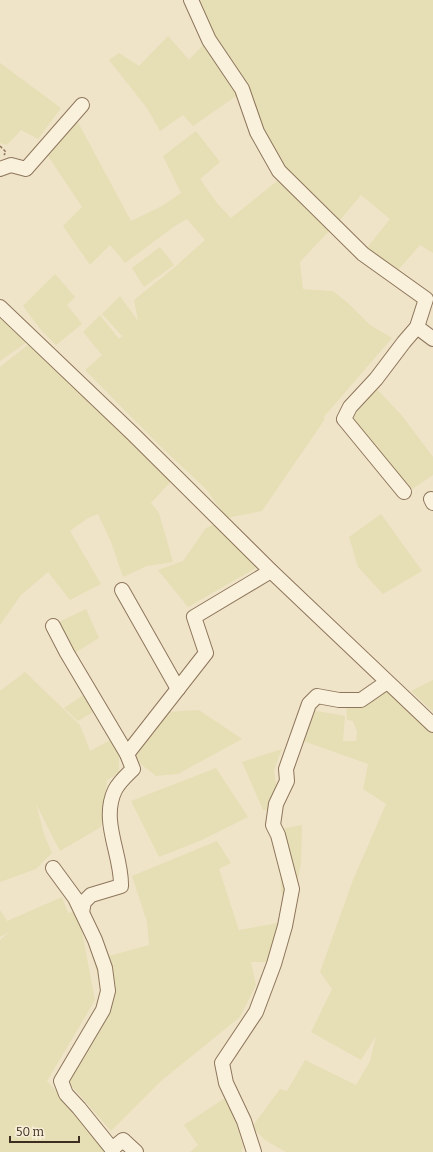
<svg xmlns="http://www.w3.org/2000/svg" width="433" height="1152" font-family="Bitter,serif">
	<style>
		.farmland { fill: #e6deb5 }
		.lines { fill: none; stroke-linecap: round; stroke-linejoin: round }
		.minor-casing { stroke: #8d765c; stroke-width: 16 }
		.path { stroke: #8d765c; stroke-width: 1.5; stroke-dasharray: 3 2; stroke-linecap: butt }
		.minor { stroke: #faf1dc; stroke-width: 14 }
	</style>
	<rect width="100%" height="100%" fill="#f0e4c8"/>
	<!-- farmland -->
	<g class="farmland">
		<path d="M199,0H433V253L420,245L392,277L366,249L390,219L361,195L340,220L307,200L279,163L220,48Z"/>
		<path d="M168,36L189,60L205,43L239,94L193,126L183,115L160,131L147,108L109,60L119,53L139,66Z"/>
		<path d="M0,63L61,108L38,139L21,130L7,145L0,143Z"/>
		<path d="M73,113L131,221L162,206L181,193L163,156L196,131L220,162L200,179L217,203L231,218L277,181L331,229L300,262L303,289L333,291L349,304L370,325L392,338L323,418L325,419L262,511L227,518L206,489L159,445L85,370L102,355L83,332L100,315L119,339L122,336L102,314L120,296L138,321L134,300L176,266L205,240L187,219L175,226L125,263L110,245L90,265L63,226L82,207L44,150Z"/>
		<path d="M160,247L174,265L144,287L132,268Z"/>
		<path d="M55,274L75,297L67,305L82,324L56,345L41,330L23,306Z"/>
		<path d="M0,311L30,340L0,361Z"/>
		<path d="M29,344L172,480L151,503L159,513L173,562L147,566L123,577L111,542L98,514L88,518L70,531L101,584L70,600L48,572L21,595L0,625V367Z"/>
		<path d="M375,387L403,417L433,457V475L409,491L353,418Z"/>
		<path d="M381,514L422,571L383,594L358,567L349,537Z"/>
		<path d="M217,523L256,568L188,607L158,570L183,561L206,528Z"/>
		<path d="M86,609L99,638L73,654L57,623Z"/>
		<path d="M25,672L80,725L90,751L114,738L119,749V773L107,780L101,827L60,851L36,804L44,834L52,853L36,869L0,882V691Z"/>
		<path d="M380,680L433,730V1152H286L265,1140L252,1127L280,1089L287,1091L305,1060L356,1085L370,1061L376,1036L361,1060L311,1032L332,989L320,972L353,880L386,804L363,789L368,764L295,738L305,709L345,716L343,741H356L357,732L353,721L347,720L346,699L356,697Z"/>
		<path d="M433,680V712L411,691Z"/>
		<path d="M88,692L98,709L78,721L64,708Z"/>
		<path d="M199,710L242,739L178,774L156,776L132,757L166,712Z"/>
		<path d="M282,749L274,770L277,791L272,809L263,810L242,762Z"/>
		<path d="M216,768L248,817L202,840L159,857L131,801Z"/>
		<path d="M302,825L301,863L291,917L281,892L280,829Z"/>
		<path d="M217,841L231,863L219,869L239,930L278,923L268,962H251L256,985L240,1017L161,1081L111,1131L70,1084L67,1065L104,1004L94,960L149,945L147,922L132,876Z"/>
		<path d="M62,897L68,913L78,911L95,1000L47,1081L105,1143L108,1152H0V940L9,932L0,937V910L7,921Z"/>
		<path d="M228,1096L243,1146L242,1152H190L198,1145L184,1125Z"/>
	</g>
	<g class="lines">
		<!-- minor casing -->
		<g class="minor-casing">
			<g id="minor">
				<path d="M191,0L209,40L242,89L257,132L279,171L363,254L426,299L417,327L404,342L376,379L350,407L344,419L404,492"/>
				<path d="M0,169L11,165L26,169L82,105"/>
				<path d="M0,307L133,434L271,571L433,725"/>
				<path d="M417,327L433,339"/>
				<path d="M431,499L433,503"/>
				<path d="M122,590L178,689"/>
				<path d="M53,626L67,653L127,754L133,769C127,775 119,782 115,790C100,821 122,855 121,886L91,895L84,902L82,912"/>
				<path d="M127,754L206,653L194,617L271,571"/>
				<path d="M53,868L75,898L95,940L105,968L108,991L103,1010L61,1081L66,1094L79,1108L112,1149L113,1152"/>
				<path d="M112,1149L123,1140L136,1152"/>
				<path d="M254,1152L244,1121L226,1083L222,1063L256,1012L274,964L285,926L292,889L278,835L273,825L276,804L287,781L286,769L309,704L317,696L339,700H361L387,682"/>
			</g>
		</g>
		<!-- path -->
		<path class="path" d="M0,146L6,152L4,155"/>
		<!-- minor -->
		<use href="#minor" class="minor"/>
	</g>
	<!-- scale -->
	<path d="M10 1136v6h69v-6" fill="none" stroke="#3d2e20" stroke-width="2"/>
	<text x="16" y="1136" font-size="12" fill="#3d2e20" stroke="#f7eed8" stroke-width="3" paint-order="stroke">50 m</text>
</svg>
